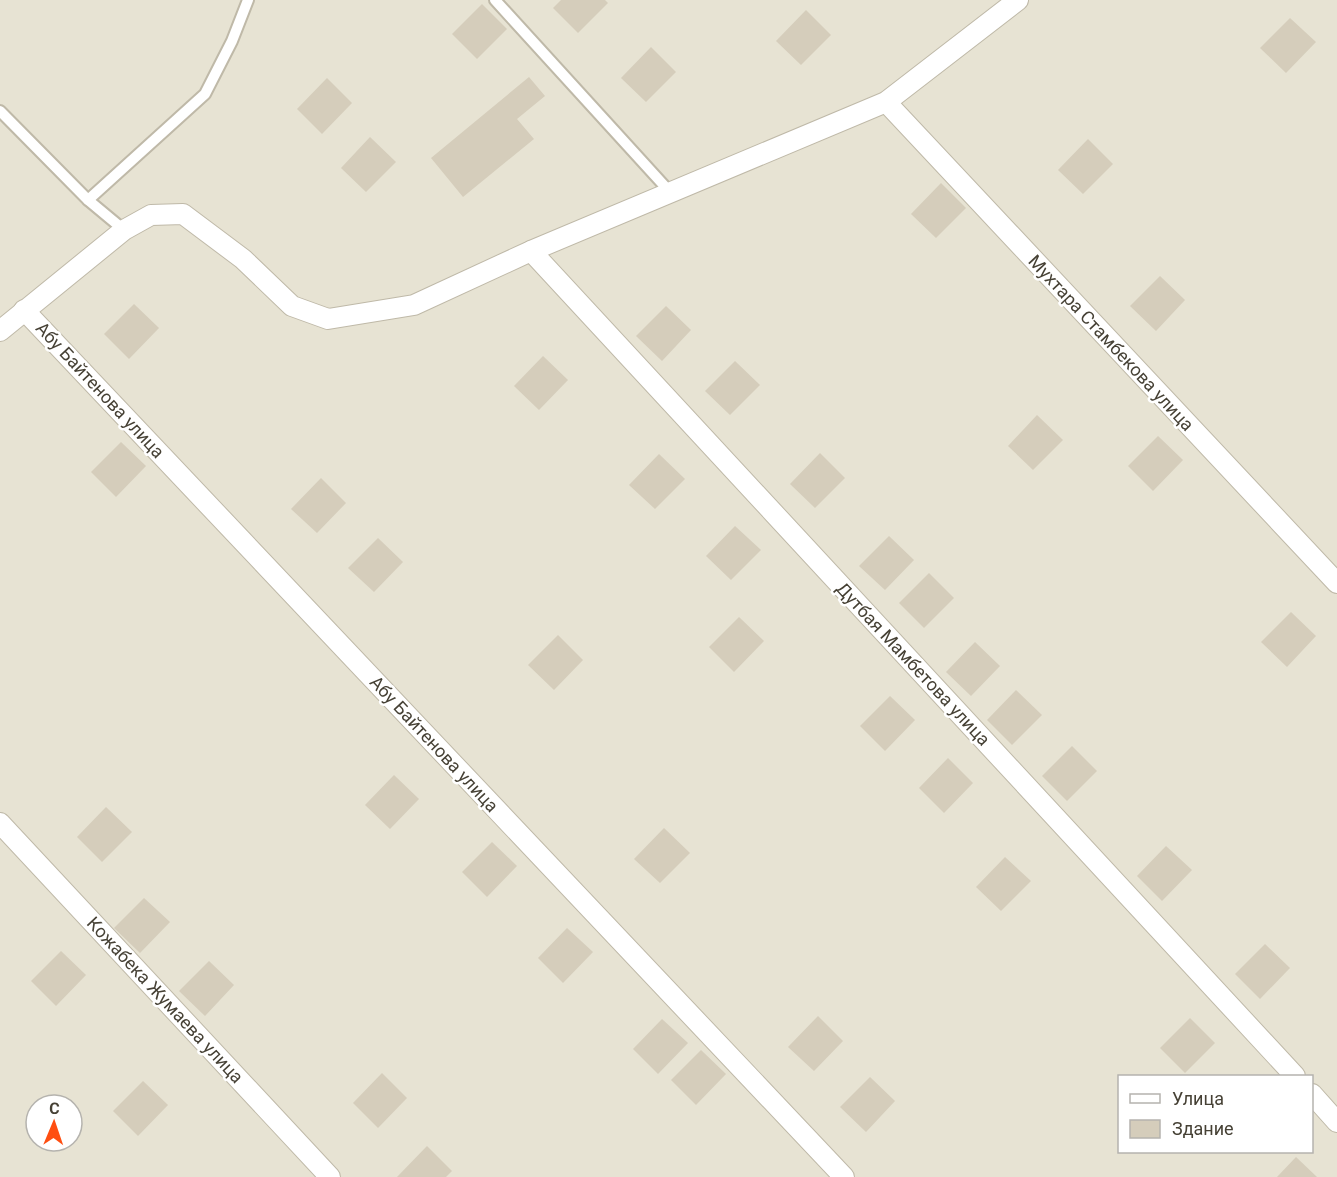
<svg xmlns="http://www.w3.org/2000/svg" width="1337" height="1177" font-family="Roboto,sans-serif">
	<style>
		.residential { fill: #e7e3d3; fill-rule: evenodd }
		.building { fill: #d5cdbb }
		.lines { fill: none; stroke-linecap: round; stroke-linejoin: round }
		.lane-casing { stroke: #bfb9a8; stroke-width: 14 }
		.street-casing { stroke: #bfb9a8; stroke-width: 22 }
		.lane { stroke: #fff; stroke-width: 10 }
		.street { stroke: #fff; stroke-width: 20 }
		.labels { text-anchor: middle; stroke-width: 5; stroke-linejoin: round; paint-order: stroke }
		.street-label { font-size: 18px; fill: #464135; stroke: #fff }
	</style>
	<rect width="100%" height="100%" fill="#f3f0e5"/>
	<!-- residential -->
	<path class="residential" d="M0,0H1337V1177H0ZM1120,1076H1312V1152H1120ZM36,1105H72V1141H36Z"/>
	<!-- building -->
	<g class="building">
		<path d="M561,0H605L608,3L578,33L553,8Z"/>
		<path d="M482,4L507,29L477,59L452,34Z"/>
		<path d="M806,10L831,35L801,65L776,41Z"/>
		<path d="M1290,18L1316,42L1286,73L1260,48Z"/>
		<path d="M651,47L676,72L646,102L621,78Z"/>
		<path d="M529,77L545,96L517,119L534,139L463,197L431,158Z"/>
		<path d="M327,78L352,103L322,134L297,109Z"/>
		<path d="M370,137L396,162L366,192L341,168Z"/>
		<path d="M1088,139L1113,164L1083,194L1058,170Z"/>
		<path d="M941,183L966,208L936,238L911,214Z"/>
		<path d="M1160,276L1185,300L1156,331L1130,306Z"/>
		<path d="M134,304L159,328L129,359L104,334Z"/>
		<path d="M666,306L691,330L662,361L636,336Z"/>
		<path d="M543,356L568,380L539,410L514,386Z"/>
		<path d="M735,361L760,385L730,415L705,391Z"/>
		<path d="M1037,415L1063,440L1033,470L1008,446Z"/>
		<path d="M1158,436L1183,460L1153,491L1128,466Z"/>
		<path d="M121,442L146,466L116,497L91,472Z"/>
		<path d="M820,453L845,478L815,508L790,484Z"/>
		<path d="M659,454L685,479L655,509L629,485Z"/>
		<path d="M321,478L346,503L317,533L291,509Z"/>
		<path d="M735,526L761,550L731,580L706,556Z"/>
		<path d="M889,536L914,560L885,590L859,566Z"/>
		<path d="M378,538L403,562L374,592L348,568Z"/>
		<path d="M929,573L954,598L924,628L899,603Z"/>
		<path d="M1291,612L1316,636L1287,667L1261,642Z"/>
		<path d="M739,617L764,641L734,672L709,647Z"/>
		<path d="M558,635L583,660L554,690L528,665Z"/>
		<path d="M975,642L1000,666L971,696L946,672Z"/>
		<path d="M1016,690L1042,715L1012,745L987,720Z"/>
		<path d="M890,696L915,720L885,751L860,726Z"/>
		<path d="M1072,746L1097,771L1067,801L1042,776Z"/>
		<path d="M948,758L973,783L944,813L919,788Z"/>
		<path d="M394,775L419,799L390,829L365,805Z"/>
		<path d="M106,807L132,832L102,862L77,837Z"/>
		<path d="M664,828L690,853L660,883L634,859Z"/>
		<path d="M492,842L517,866L487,897L462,872Z"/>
		<path d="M1166,846L1192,870L1162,901L1137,876Z"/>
		<path d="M1005,857L1031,881L1001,911L976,887Z"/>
		<path d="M144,898L170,922L140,953L114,928Z"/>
		<path d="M567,928L593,952L563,983L538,958Z"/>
		<path d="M1265,944L1290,968L1260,999L1235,974Z"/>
		<path d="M61,951L86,975L56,1006L31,981Z"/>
		<path d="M209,961L234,985L205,1016L179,991Z"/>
		<path d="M818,1016L843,1041L814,1071L788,1047Z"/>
		<path d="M1190,1018L1215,1043L1185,1073L1160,1048Z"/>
		<path d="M662,1019L688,1043L658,1074L633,1049Z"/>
		<path d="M701,1050L726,1074L696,1105L671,1080Z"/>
		<path d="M382,1073L407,1098L378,1128L353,1103Z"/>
		<path d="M870,1077L895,1101L866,1132L840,1107Z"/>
		<path d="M143,1081L168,1105L138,1136L113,1111Z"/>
		<path d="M427,1146L452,1171L446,1177H397Z"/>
		<path d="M1296,1157L1317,1177H1277Z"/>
	</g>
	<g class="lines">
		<!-- lane casing -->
		<g class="lane-casing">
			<g id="lane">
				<path d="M495,0L670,192"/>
				<path d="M0,111L88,200L124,230"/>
				<path d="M88,200L205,94L232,41L248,0"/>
			</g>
		</g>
		<!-- street casing -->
		<g class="street-casing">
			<g id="street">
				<path d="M886,102L1337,583"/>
				<path d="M531,251L1295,1076"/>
				<path d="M24,310L844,1177"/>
				<path d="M0,331L124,230L151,215L183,214L243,259L292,306L328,319L414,305L531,251L886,102L1018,0"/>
				<path d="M0,823L330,1177"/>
				<path d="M1312,1094L1337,1122"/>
			</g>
		</g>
		<!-- lane -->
		<use href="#lane" class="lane"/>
		<!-- street -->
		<use href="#street" class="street"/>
	</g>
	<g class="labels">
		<!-- street labels -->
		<g class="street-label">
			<text transform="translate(1111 343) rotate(47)" y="6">Мухтара Стамбекова улица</text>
			<text transform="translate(100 390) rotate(47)" y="6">Абу Байтенова улица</text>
			<text transform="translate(913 664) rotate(47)" y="6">Дутбая Мамбетова улица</text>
			<text transform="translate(434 744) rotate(47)" y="6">Абу Байтенова улица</text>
			<text transform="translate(165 1000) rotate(47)" y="6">Кожабека Жумаева улица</text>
		</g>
	</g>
	<!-- legend -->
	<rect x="1118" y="1075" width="195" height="78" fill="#ffffff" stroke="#b5b3ae" stroke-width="1.5"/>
	<rect x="1130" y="1094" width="30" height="9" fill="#ffffff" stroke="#b5b3ae" stroke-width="1.5"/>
	<text x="1172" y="1105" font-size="18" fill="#464135">Улица</text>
	<rect x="1130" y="1120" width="30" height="18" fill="#d5cdbb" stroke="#b5b3ae" stroke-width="1.5"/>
	<text x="1172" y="1135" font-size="18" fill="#464135">Здание</text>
	<!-- north arrow -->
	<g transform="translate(54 1123) rotate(2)"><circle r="28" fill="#ffffff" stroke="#b5b3ae" stroke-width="1.5"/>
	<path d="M0-4.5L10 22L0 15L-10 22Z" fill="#ff4e11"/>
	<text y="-9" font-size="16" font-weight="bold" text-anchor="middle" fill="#464135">С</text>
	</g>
</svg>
